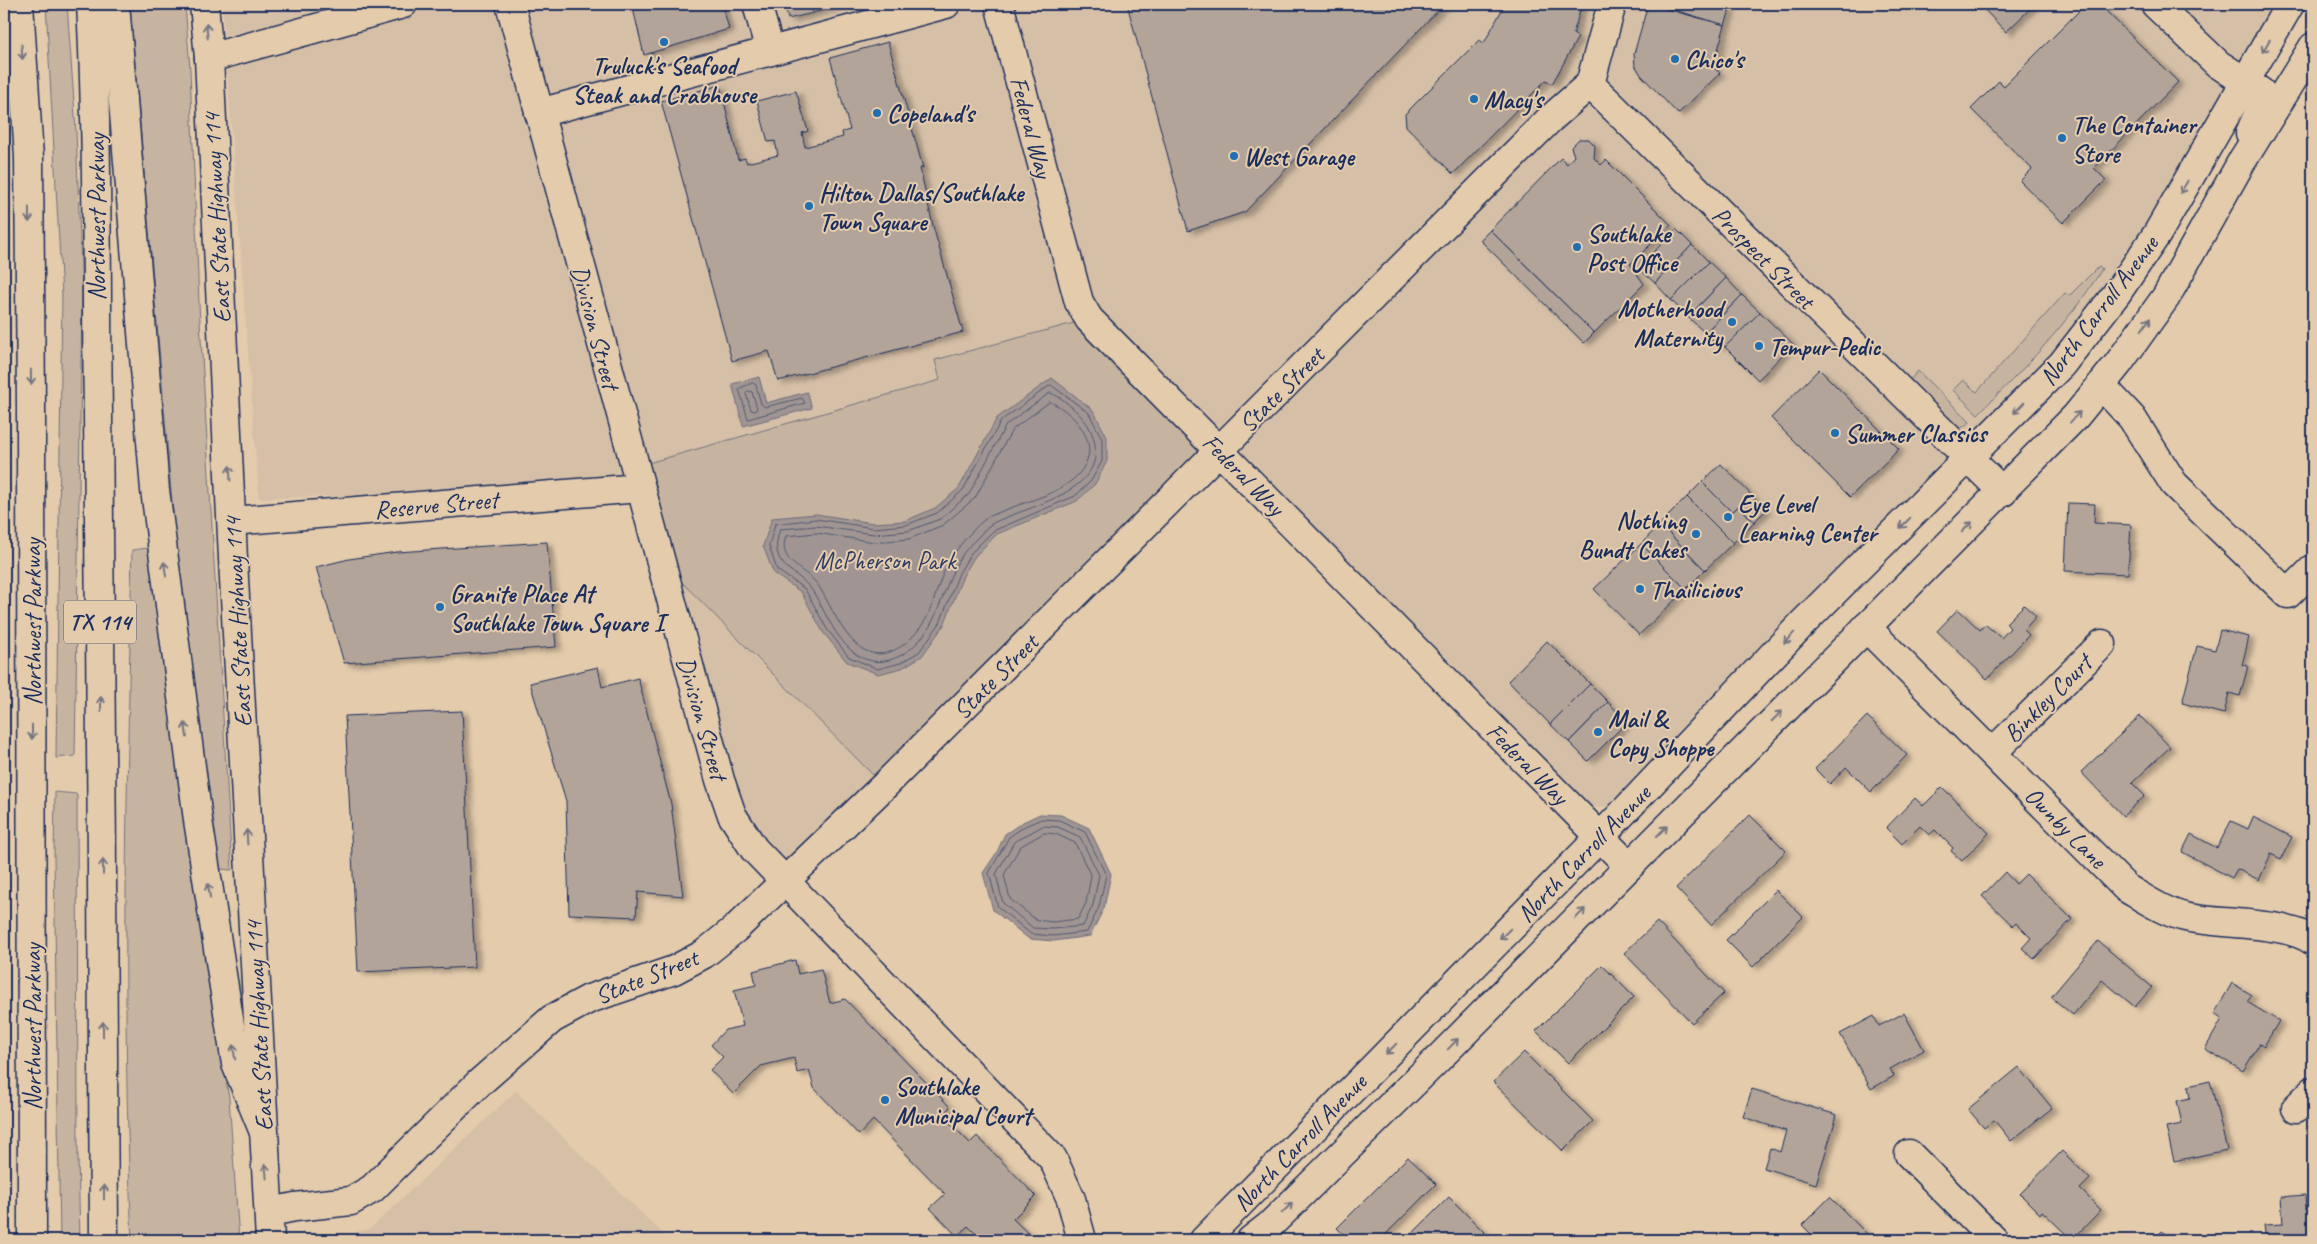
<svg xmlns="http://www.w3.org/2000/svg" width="2317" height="1244" font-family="Caveat,sans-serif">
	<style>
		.built { fill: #d5bfa6 }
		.green { fill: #c7b4a0; stroke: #71727f }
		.water { fill: #a09592; stroke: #6b6c7d }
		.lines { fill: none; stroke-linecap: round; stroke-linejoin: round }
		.shore { stroke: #505873; stroke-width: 1 }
		.building { fill: #b2a498; stroke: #1b2f5e; filter: url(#shadow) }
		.minor-casing { stroke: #1b2f5e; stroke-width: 31 }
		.major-casing { stroke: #1b2f5e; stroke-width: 31 }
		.highway-casing { stroke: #1b2f5e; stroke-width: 31 }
		.minor { stroke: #e4cbac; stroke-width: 28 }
		.major { stroke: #e4cbac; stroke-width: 28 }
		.highway { stroke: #e4cbac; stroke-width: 28 }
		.oneway { stroke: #757581 }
		.poi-dot { fill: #1f6fb2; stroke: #e4cbac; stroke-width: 2 }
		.labels { text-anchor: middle; stroke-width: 4; stroke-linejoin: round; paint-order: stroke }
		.shield { fill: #e4cbac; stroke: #575e75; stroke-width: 1 }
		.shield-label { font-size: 24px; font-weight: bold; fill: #1b2f5e }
		.poi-label { font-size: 25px; font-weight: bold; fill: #1b2f5e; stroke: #e4cbac; text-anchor: start }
		.street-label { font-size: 25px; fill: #1b2f5e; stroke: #e4cbac }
		.park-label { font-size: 25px; fill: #2c3c65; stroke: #e4cbac }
	</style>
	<defs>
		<filter id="shadow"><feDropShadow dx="5.5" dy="3" stdDeviation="2.5" flood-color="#0004"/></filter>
	</defs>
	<rect width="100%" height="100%" fill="#e4cbac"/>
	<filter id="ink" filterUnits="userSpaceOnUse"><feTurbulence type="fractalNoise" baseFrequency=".02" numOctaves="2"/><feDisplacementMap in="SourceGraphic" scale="10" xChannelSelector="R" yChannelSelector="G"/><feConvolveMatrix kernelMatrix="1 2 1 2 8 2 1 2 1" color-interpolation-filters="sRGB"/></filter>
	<g filter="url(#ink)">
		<!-- built -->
		<g class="built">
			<path d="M222,4H2276L2144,226L2075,329L1936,476L1621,800L1600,808L1589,807L1230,441L786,882L754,849L640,488L259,498Z"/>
			<path d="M516,1091L669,1240H329L371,1228Z"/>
		</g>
		<!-- green -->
		<g class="green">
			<path d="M46,4H67L76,130L82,296L75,756L56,758L62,296Z"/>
			<path d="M130,4H185L190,69L199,304L232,870L219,869L176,549Z"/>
			<path d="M2099,266L2102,269C2069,323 2023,370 1978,414L1953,390L1963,380L1977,392L2065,293L2069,296Z"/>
			<path d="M4,300L7,409L4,651Z"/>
			<path d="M1089,319L1221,450L884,786L659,559L634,467L940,380L935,360Z"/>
			<path d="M1918,371L1970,422L1957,431L1907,383Z"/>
			<path d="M156,547L209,980L229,1098L239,1240H132C121,1010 127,780 132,550Z"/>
			<path d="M55,792L77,794L78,1159L80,1240H60L54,858Z"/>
		</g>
		<!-- water -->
		<g class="water">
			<path d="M759,377L766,403L807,392L812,408L743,426L732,384Z"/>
			<path d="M1052,378L1093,410L1107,437V461L1095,484L1077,501L997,534L975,556L963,576L944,625L922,656L902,668L878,674L847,662L823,632L801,592L774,574L763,546L772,518L816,514L873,523L905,521L935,508L959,488L997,418Z"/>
			<path d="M1040,814L1061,815L1089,828L1111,874L1104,908L1090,936L1054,941L1029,939L993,910L983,873L997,852L1005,834L1023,822Z"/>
		</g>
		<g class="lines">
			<!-- shore -->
			<g class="shore">
				<path d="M753,383L756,385L761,404L765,407L802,398L805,403L748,419L739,389Z"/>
				<path d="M1051,385L1089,413L1102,439V461L1091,481L1075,496L993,531L971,553L959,573L940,623L919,652L900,663L878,669L849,657L827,629L805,589L777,570L769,546L775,524L816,519L874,528L906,525L937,513L963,490L1001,421Z"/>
				<path d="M748,391L752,392L757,408L755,411L751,410L746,394Z"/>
				<path d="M1050,393C1062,396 1083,416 1089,427C1120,490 1032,504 993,523C985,528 978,538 971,544C951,565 946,593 934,618C921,648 884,677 853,652C836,638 826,614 815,595C800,568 766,570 780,529L816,526L874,534L908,531L940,519L969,494L1006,425Z"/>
				<path d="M1050,402C1069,409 1094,435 1088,457C1079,490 1032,499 1005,510C998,513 990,515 984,520C969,533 956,549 946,567C938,583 935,601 927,617C914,641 884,668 857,645C841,631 831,607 820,588C809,569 776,564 786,536L816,533L875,542L909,539L943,525L975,498L1012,430Z"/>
				<path d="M1042,819L1059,820L1085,832L1106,875L1099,907L1087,932L1053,936L1031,934L998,907L989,873L1009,837L1025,826Z"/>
				<path d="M1043,826L1058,827L1080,837L1099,875L1093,905L1083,926L1053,929L1033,928L1003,903L996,874L1014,842Z"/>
				<path d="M1044,833L1056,834L1075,843L1091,876L1086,903L1078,919L1053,922L1036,920L1010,899L1004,875L1020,847Z"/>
			</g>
		</g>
		<!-- building -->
		<g class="building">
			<path d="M632,4H722L729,29L644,55Z"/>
			<path d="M784,4H810L813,13L788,19Z"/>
			<path d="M810,4H846L813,13Z"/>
			<path d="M1127,4H1444L1245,212L1188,231Z"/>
			<path d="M1505,4H1582L1573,34L1578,37L1552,84L1546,80L1453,174L1406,126L1405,114L1479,40L1484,43Z"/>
			<path d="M1648,4L1725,25L1713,67L1720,73L1678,114L1641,75L1635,65L1634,54Z"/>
			<path d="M1654,4H1722L1721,7L1730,10L1725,25Z"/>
			<path d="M1979,4H2035L2006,32Z"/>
			<path d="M2086,4H2099L2178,82L2094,168L2106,180L2063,223L2020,181L2032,169L1971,109L1999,81L2004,86Z"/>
			<path d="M888,42L923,168H920L933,226L963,332L778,381L769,351L732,361L661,101L720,85L738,160L745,158L747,163L778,155L775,141L768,142L757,101L796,91L808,131L802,133L805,147L843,137L842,132L850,130L830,58Z"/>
			<path d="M1579,139H1589L1595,146L1594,158L1601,165L1606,160L1671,225L1630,264L1644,284L1594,333L1490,230L1561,158L1567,164L1574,156L1571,147Z"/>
			<path d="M1676,229L1692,245L1655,283L1638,268Z"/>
			<path d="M1490,230L1594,333L1584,343L1480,240Z"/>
			<path d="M1692,245L1709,262L1671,300L1655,283Z"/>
			<path d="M1709,262L1726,278L1688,317L1671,300Z"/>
			<path d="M1726,278L1742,295L1705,333L1688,317Z"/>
			<path d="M1742,295L1760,312L1725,347L1722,344L1719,347L1705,333Z"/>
			<path d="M1760,312L1793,344L1758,380L1725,347Z"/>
			<path d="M1819,369L1899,449L1850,497L1771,418Z"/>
			<path d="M1721,464L1766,510L1754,522L1739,506L1732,512L1702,482Z"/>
			<path d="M1702,482L1732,512L1739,506L1754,522L1733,543L1687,497Z"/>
			<path d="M1687,497L1733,543L1705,570L1660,524Z"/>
			<path d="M2068,503L2095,504L2094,523L2131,525L2128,574L2065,571Z"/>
			<path d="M1660,524L1705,570L1686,589L1641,544Z"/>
			<path d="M547,542L556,647L344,663L316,567L349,559L397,552Z"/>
			<path d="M1641,544L1686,589L1639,635L1594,589Z"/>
			<path d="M2024,605L2036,616L2024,630L2029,635L1987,679L1937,631L1958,609L1980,630L1985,624L2001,638L2010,628L2006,623Z"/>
			<path d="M2220,630L2249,637L2242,665L2248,666L2240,696L2229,693L2224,714L2182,703L2197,646L2215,650Z"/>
			<path d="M1547,641L1590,684L1550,724L1508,681Z"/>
			<path d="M598,667L602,687L638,678L671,804L683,896L638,892L636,917L569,914L566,801L530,683Z"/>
			<path d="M1590,684L1608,702L1569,742L1550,724Z"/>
			<path d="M1608,702L1627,722L1588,761L1569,742Z"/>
			<path d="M462,711L475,967L358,972L345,716Z"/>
			<path d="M1867,716L1907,755L1871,792L1846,767L1830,784L1815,769Z"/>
			<path d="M2140,716L2170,747L2132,783L2145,796L2123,816L2081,772Z"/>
			<path d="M1942,787L1989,833L1962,861L1951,851L1953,848L1935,830L1929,835L1920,826L1902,844L1886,828L1915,798L1923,806Z"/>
			<path d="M1750,815L1786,851L1711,925L1676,888Z"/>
			<path d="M2253,817L2292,837L2281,859L2271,854L2259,880L2237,869L2232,878L2182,852L2191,834L2217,848L2231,821L2248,829Z"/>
			<path d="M2005,872L2016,884L2026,874L2072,919L2034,959L2022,948L2031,938L2016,923L2013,926L1982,896Z"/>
			<path d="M1776,890L1803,917L1753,967L1726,940Z"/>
			<path d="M1657,922L1724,993L1692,1023L1624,953Z"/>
			<path d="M2098,941L2152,987L2135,1007L2102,980L2073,1015L2051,997Z"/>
			<path d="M795,960L798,974L821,969L830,1003L845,999L950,1107L942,1115L970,1143L977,1136L1036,1196L1013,1219L1035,1240H982L968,1226L957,1236L930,1208L945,1194L873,1120L859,1135L814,1088L809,1070L797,1073L794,1058L761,1066L733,1094L710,1070L723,1057L711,1045L725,1030L743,1026L734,990L756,985L753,971Z"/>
			<path d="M1602,965L1634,997L1568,1063L1536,1031Z"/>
			<path d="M2232,983L2252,995L2247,1002L2279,1021L2264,1046L2260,1043L2243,1071L2205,1049L2222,1019L2214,1014Z"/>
			<path d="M1904,1013L1924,1050L1890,1069L1894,1076L1871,1089L1840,1034L1874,1016L1879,1026Z"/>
			<path d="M1524,1052L1593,1121L1563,1151L1493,1082Z"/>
			<path d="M2019,1067L2052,1108L2011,1141L1994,1120L1984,1128L1968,1109Z"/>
			<path d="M2210,1081L2227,1150L2174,1161L2166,1127L2182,1124L2177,1101L2190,1098L2188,1086Z"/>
			<path d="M1752,1089L1837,1115L1816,1184L1764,1168L1770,1148L1780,1152L1786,1131L1743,1117Z"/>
			<path d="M2062,1151L2090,1179L2080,1189L2101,1210L2072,1240L2042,1211L2040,1214L2020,1194Z"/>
			<path d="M1408,1157L1436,1184L1380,1240H1349L1337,1228Z"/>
			<path d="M2305,1195L2306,1209L2313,1208V1240H2266L2264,1225L2283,1224L2281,1197Z"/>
			<path d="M1449,1197L1486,1234L1479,1240H1406Z"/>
			<path d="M1830,1197L1873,1240H1817L1802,1225Z"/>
			<path d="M2162,1231L2172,1240H2153Z"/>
		</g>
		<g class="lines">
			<!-- minor casing -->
			<g class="minor-casing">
				<g id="minor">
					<path d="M510,4L720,780L732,815L754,849L1053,1159L1071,1199L1082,1240"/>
					<path d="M757,4L770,51"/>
					<path d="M999,4L1079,302L1089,319L1628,865"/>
					<path d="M2155,4L2218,64L2261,92L2265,98L2250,133"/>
					<path d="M209,58L403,4"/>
					<path d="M1590,84L2003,492"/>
					<path d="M539,113L946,4"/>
					<path d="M2101,385L2132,418L2174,484L2288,594L2313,569"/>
					<path d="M232,521L640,488"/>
					<path d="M1866,627L2126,888C2145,899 2164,912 2185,917C2219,925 2287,921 2313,941"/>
					<path d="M1992,753L2102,644"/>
					<path d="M2296,1108L2313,1091"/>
					<path d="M1909,1154L1994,1240"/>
					<path d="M270,1212L295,1207L351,1201L372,1189L478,1084L552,1019L589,999L674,970L704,954L735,929L884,786L1549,120L1590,84L1612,4"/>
				</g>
			</g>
			<!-- major casing -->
			<g class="major-casing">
				<g id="major">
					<path d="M204,4L209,58L234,579L270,1240"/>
					<path d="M1204,1240L1600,837L1803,623L2062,364L2117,293L2157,234L2290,4"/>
					<path d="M1251,1240L1269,1226L1443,1054L2076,416L2118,364L2166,297L2242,161L2313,47"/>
				</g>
			</g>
			<!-- highway casing -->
			<g class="highway-casing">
				<g id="highway">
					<path d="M19,4L29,157L31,406L32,1240"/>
					<path d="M91,4C98,140 96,277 98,414C101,689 103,965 104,1240"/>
					<path d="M115,4L155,490L198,820L236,1064L263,1130"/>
				</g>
			</g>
			<!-- minor -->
			<use href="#minor" class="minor"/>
			<!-- major -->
			<use href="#major" class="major"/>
			<!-- highway -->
			<use href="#highway" class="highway"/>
		</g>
		<!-- one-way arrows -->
		<defs><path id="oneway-shaft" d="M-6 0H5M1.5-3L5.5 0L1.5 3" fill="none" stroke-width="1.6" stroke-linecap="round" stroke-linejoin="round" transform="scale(1.25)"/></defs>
		<g class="oneway">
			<use href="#oneway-shaft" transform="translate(207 31) rotate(-95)"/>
			<use href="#oneway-shaft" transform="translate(2266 46) rotate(120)"/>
			<use href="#oneway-shaft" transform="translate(22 52) rotate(86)"/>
			<use href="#oneway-shaft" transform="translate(2184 187) rotate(120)"/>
			<use href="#oneway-shaft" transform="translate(29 215) rotate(89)"/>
			<use href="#oneway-shaft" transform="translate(2146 324) rotate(-55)"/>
			<use href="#oneway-shaft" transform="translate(31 377) rotate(89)"/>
			<use href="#oneway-shaft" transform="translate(2019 408) rotate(134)"/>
			<use href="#oneway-shaft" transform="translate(2075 417) rotate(-48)"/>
			<use href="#oneway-shaft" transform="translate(230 473) rotate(-93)"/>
			<use href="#oneway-shaft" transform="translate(1905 523) rotate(135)"/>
			<use href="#oneway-shaft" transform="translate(1967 527) rotate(-45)"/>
			<use href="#oneway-shaft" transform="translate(165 569) rotate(-98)"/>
			<use href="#oneway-shaft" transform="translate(1789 638) rotate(134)"/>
			<use href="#oneway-shaft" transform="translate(101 704) rotate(-91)"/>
			<use href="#oneway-shaft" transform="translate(1777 716) rotate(-45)"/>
			<use href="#oneway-shaft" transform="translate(186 730) rotate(-98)"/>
			<use href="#oneway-shaft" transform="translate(32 732) rotate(90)"/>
			<use href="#oneway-shaft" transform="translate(1662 831) rotate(-45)"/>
			<use href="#oneway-shaft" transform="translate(247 837) rotate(-93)"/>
			<use href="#oneway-shaft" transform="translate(103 867) rotate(-90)"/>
			<use href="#oneway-shaft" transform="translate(209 891) rotate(-99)"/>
			<use href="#oneway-shaft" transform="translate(1580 914) rotate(-46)"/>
			<use href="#oneway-shaft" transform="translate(1505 934) rotate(135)"/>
			<use href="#oneway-shaft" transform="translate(103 1029) rotate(-90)"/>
			<use href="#oneway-shaft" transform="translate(1453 1044) rotate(-46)"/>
			<use href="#oneway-shaft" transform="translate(1391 1049) rotate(135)"/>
			<use href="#oneway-shaft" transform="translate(234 1052) rotate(-99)"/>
			<use href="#oneway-shaft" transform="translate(266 1171) rotate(-95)"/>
			<use href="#oneway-shaft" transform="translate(104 1192) rotate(-90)"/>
			<use href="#oneway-shaft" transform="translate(1287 1208) rotate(-45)"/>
		</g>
	</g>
	<!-- markers -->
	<g class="poi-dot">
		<circle cx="664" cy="42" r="5"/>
		<circle cx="1675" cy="59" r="5"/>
		<circle cx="1474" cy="99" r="5"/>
		<circle cx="877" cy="113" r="5"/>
		<circle cx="2062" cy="138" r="5"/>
		<circle cx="1234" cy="156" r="5"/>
		<circle cx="809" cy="206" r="5"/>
		<circle cx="1577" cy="247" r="5"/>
		<circle cx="1732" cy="322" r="5"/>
		<circle cx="1759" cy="346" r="5"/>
		<circle cx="1835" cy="433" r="5"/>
		<circle cx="1728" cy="517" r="5"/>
		<circle cx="1696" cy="534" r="5"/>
		<circle cx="1640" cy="589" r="5"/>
		<circle cx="440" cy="607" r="5"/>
		<circle cx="1598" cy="732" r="5"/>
		<circle cx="885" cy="1100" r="5"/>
	</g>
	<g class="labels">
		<!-- shield labels -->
		<rect class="shield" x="64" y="600.5" width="72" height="43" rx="4"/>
		<g class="shield-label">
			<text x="100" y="630">TX 114</text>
		</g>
		<!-- poi labels -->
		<g class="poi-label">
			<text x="1685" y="68">Chico's</text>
			<text x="664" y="74" text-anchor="middle">Truluck's Seafood<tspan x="664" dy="29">Steak and Crabhouse</tspan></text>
			<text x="1484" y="108">Macy's</text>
			<text x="887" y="122">Copeland's</text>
			<text x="2072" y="133">The Container<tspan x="2072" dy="29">Store</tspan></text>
			<text x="1244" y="165">West Garage</text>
			<text x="819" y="201">Hilton Dallas/Southlake<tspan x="819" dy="29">Town Square</tspan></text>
			<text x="1587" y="242">Southlake<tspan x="1587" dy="29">Post Office</tspan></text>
			<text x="1722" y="317" text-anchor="end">Motherhood<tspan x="1722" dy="29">Maternity</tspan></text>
			<text x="1769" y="355">Tempur-Pedic</text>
			<text x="1845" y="442">Summer Classics</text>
			<text x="1738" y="512">Eye Level<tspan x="1738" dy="29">Learning Center</tspan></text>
			<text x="1686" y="529" text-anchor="end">Nothing<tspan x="1686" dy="29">Bundt Cakes</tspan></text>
			<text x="1650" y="598">Thailicious</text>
			<text x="450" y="602">Granite Place At<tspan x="450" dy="29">Southlake Town Square I</tspan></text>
			<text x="1608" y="727">Mail &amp;<tspan x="1608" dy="29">Copy Shoppe</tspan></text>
			<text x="895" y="1095">Southlake<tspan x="895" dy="29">Municipal Court</tspan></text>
		</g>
		<!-- street labels -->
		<g class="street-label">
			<text transform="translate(1032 127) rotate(75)" y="9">Federal Way</text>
			<text transform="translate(96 217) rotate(-90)" y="9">Northwest Parkway</text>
			<text transform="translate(216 218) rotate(-93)" y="9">East State Highway 114</text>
			<text transform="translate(1764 257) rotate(45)" y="9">Prospect Street</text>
			<text transform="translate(2098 310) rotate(-53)" y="9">North Carroll Avenue</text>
			<text transform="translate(596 327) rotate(75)" y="9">Division Street</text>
			<text transform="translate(1281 389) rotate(-45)" y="9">State Street</text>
			<text transform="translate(1244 474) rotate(45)" y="9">Federal Way</text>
			<text transform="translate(436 504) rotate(-5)" y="9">Reserve Street</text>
			<text transform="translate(32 622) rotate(-90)" y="9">Northwest Parkway</text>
			<text transform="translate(237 622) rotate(-93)" y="9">East State Highway 114</text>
			<text transform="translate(995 676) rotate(-45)" y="9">State Street</text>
			<text transform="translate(2047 698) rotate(-45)" y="9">Binkley Court</text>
			<text transform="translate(703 718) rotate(74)" y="9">Division Street</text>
			<text transform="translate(1528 763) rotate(45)" y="9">Federal Way</text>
			<text transform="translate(2066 827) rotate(45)" y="9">Ownby Lane</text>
			<text transform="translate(1583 853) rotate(-46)" y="9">North Carroll Avenue</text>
			<text transform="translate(646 976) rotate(-22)" y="9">State Street</text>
			<text transform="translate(258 1026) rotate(-93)" y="9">East State Highway 114</text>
			<text transform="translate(32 1027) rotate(-90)" y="9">Northwest Parkway</text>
			<text transform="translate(1299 1142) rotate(-46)" y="9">North Carroll Avenue</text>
		</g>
		<!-- park labels -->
		<g class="park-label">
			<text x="885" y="569">McPherson Park</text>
		</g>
	</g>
	<!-- margin -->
	<rect width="2317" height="1244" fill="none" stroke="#e4cbac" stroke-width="20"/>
	<rect x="10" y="10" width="2297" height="1224" fill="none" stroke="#1b2f5e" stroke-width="2" filter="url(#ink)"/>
</svg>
